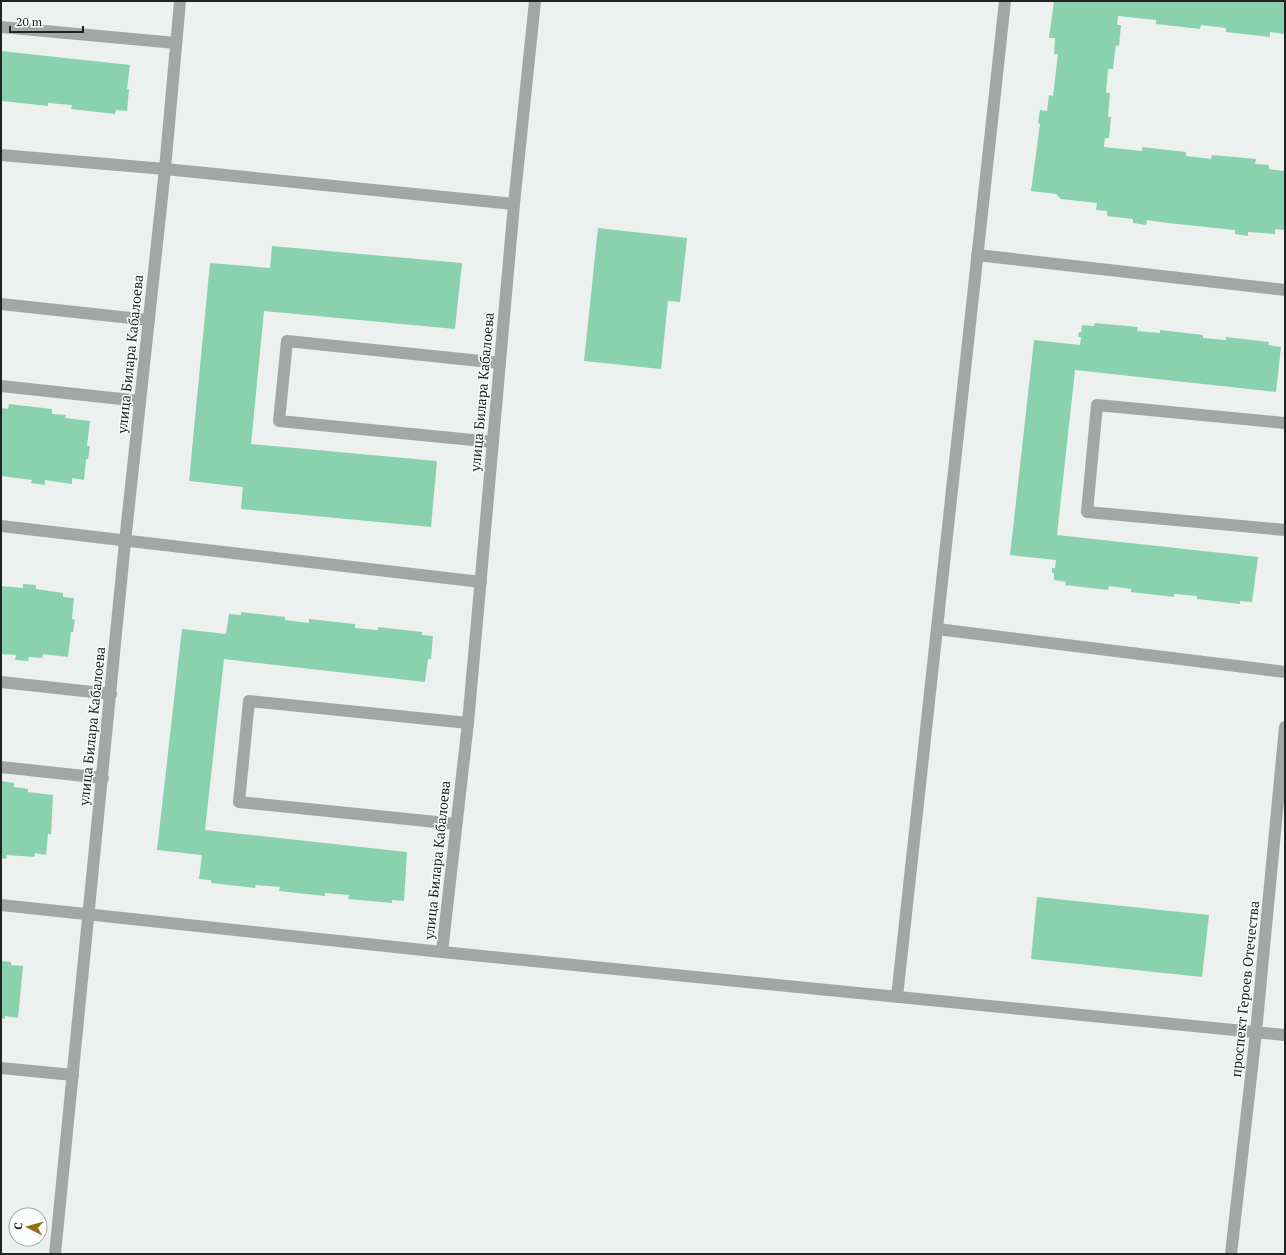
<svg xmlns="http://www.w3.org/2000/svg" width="1286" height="1255" font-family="'PT Serif',serif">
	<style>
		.building { fill: #8ad2ad }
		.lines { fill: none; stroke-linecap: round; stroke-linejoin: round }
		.lane { stroke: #a4a5a6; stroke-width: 12 }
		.street { stroke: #a4a5a6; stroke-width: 12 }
		.labels { text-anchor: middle; stroke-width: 3; stroke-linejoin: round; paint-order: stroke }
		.street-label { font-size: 14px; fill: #212222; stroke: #f9fefd }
	</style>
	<rect width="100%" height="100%" fill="#ecf0ef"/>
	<!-- building -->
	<g class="building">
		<path d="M1054,1H1285L1284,34L1270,32V37L1226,32V28L1201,25L1200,29L1156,24V20L1118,16L1117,25H1121L1119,46L1116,45L1113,69H1108L1106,93H1110L1108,117H1111L1109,138H1105L1104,147L1142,151V147L1186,152V156L1211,159L1212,155L1256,159L1255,164L1269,165V169L1285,171V230L1275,229V234L1248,232V236L1235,234V230L1168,223L1147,220L1146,225L1133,223V219L1107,216V211L1096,210L1097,203L1061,199L1056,194L1031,191L1040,124L1038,123L1040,110L1047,111L1049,95L1053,96L1058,54H1054L1055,38H1049Z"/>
		<path d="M1,51L130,65L127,89H129L127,111L116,110L115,114L71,109L72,105L48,103V106L2,101Z"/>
		<path d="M598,228L687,238L680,302L668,301L661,369L584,361Z"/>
		<path d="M272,246L462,263L455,329L264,311L251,444L437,461L431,527L241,509L243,487L189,481L210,263L270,268Z"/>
		<path d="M1095,323L1138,327L1137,331L1160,333V330L1203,335V338L1226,340V337L1269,342L1268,345L1281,347L1276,392L1075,370L1057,535L1258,557L1252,602L1240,601V604L1197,599V596L1174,594V597L1131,592V589L1109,586L1108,590L1065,585L1066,582L1054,580V573H1052V568H1055L1056,560L1010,555L1034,340L1080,345L1081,337H1078L1079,332H1081L1082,325L1094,326Z"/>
		<path d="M9,404L52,409V414L66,415L65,418L90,421L87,446H90L88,459H86L84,480L72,478V484L45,480V485L31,483L32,480L1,476V408L8,409Z"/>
		<path d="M23,584L36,585V589L63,593V597L74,598L72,619L75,620L73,632H71L68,657L43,654L42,658L29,657L28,661L15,660L16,655L1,654V586L23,588Z"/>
		<path d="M241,612L285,617V620L309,623V619L355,624V628L378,630V627L422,632V635L433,636L431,659H428L425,682L224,659L205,830L407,852L404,901L392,900V903L348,899L349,895L325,893V896L279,891L280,887L256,885L255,888L211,883V880L199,879L202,855L157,850L182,629L226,634L229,614L241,615Z"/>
		<path d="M1,781L14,783V787L28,789V792L53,795L51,834H48L46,855L35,853L34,857L7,855L6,859L1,858Z"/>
		<path d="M1037,897L1209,915L1202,977L1031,959Z"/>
		<path d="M1,961L11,962V965L23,966L18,1018L5,1016V1019L1,1018Z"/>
	</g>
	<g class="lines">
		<!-- lane -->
		<g class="lane">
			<path d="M1,27L176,43"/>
			<path d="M1,304L149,320"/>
			<path d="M1,386L140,401"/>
			<path d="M1285,423L1097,405L1087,512L1285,530"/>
			<path d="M493,442L279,421L287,341L500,363"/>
			<path d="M937,629L1285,672"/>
			<path d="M1,682L111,694"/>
			<path d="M1,767L103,778"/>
			<path d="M456,824L239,802L249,701L468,723"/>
			<path d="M1,1068L73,1075"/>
		</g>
		<!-- street -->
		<g class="street">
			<path d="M1,155L165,169L514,204"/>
			<path d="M977,255L1285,290"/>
			<path d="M1,526L481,582"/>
			<path d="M1,905L442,952L1285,1035"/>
			<path d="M442,952L468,723L514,204L535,1"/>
			<path d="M897,997L1005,1"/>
			<path d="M55,1254L125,542L165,169L180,1"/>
			<path d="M1231,1254L1256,1032L1285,727"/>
		</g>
	</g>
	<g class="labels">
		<!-- street labels -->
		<g class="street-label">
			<text transform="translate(130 354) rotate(-84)" y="5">улица Билара Кабалоева</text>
			<text transform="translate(482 392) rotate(-85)" y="5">улица Билара Кабалоева</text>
			<text transform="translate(92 726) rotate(-84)" y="5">улица Билара Кабалоева</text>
			<text transform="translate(437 860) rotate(-84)" y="5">улица Билара Кабалоева</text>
			<text transform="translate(1245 989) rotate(-84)" y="5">проспект Героев Отечества</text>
		</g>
	</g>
	<!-- border -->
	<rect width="1286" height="1255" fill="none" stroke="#212222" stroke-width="4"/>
	<!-- north arrow -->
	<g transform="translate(28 1227) rotate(276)"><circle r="19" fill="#f9fefd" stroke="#a3a6a5"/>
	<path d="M0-3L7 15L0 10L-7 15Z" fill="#916f15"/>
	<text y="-6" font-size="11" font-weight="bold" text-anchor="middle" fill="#212222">С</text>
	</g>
	<!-- scale -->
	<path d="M10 26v6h73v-6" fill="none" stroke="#212222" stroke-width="2"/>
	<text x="16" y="26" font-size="12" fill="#212222" stroke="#f9fefd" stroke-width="3" paint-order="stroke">20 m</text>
</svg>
